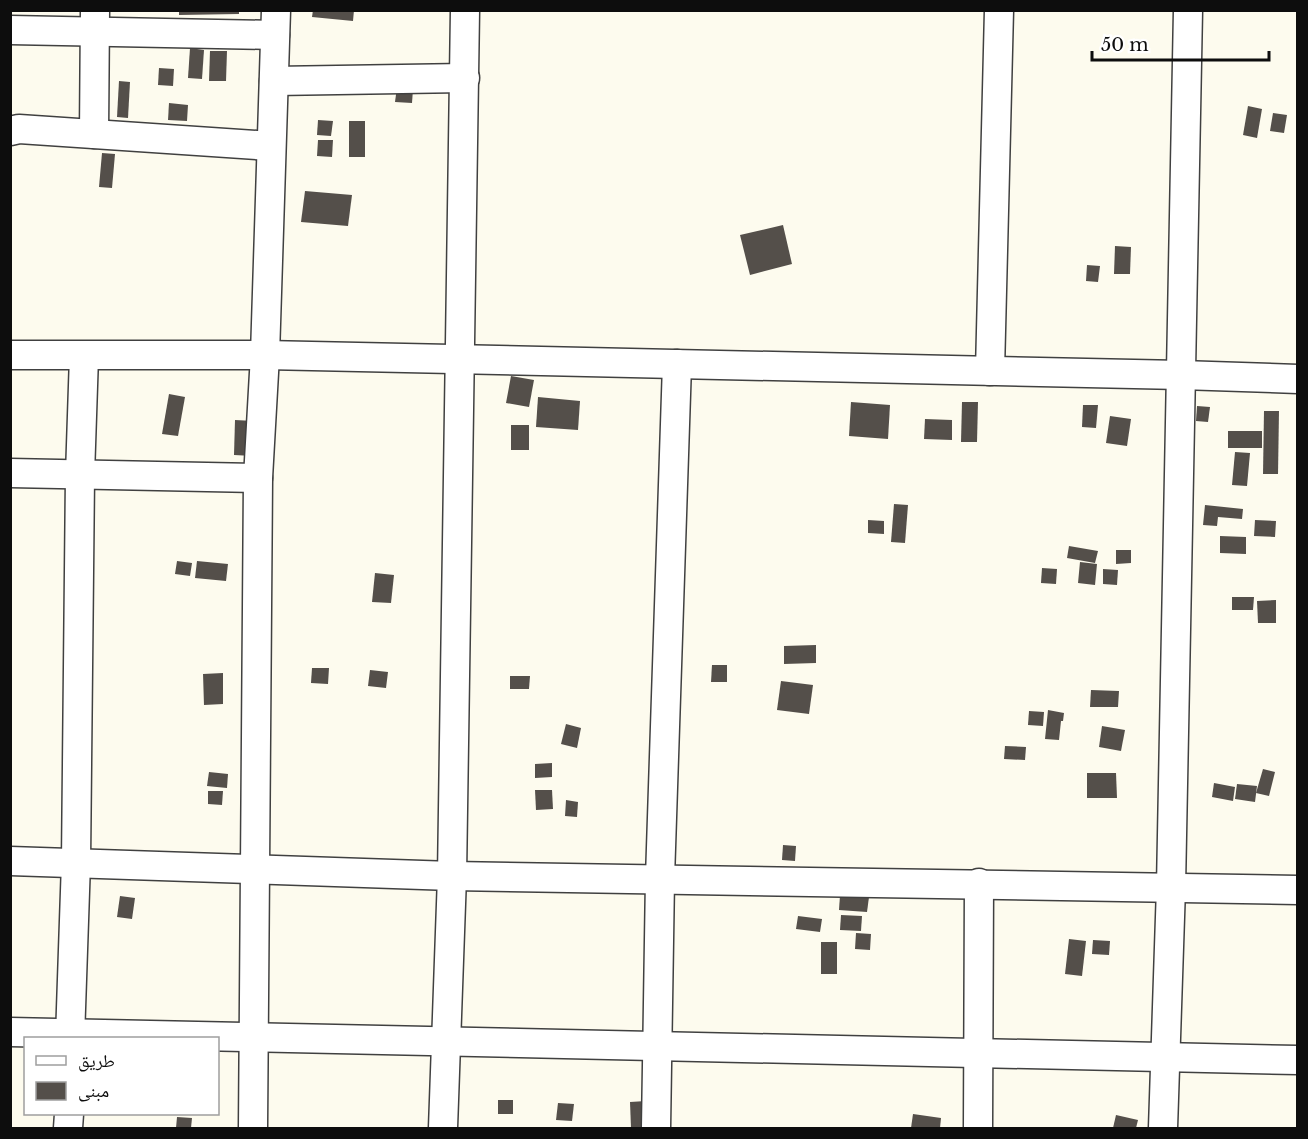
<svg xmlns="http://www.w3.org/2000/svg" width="1308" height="1139" font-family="'Libre Baskerville','Noto Naskh Arabic',serif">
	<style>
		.building { fill: #544f4a }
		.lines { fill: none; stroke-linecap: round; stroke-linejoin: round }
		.minor-casing { stroke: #404040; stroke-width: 31 }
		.minor { stroke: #fff; stroke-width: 28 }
	</style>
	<rect width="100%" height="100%" fill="#fdfbee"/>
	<!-- building -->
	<g class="building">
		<path d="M179,10H239V14L179,15Z"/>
		<path d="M313,10H354L353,21L312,17Z"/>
		<path d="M190,48L204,50L202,79L188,78Z"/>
		<path d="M210,51H227L226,81H209Z"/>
		<path d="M159,68L174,69L173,86L158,85Z"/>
		<path d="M119,81L130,82L128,118L117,117Z"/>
		<path d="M397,87L413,89L412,103L395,102Z"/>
		<path d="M169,103L188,105L187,121L168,120Z"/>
		<path d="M1248,106L1262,109L1257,138L1243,135Z"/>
		<path d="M1273,113L1287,115L1284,133L1270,131Z"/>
		<path d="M318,120L333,121L331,136L317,135Z"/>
		<rect x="349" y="121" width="16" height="36"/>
		<path d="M318,140H333L332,157L317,156Z"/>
		<path d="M102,153L115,154L112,188L99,187Z"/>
		<path d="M305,191L352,195L348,226L301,222Z"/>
		<path d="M783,225L792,264L750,275L740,235Z"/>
		<path d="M1115,246L1131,247L1130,274H1114Z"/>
		<path d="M1087,265L1100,266L1098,282L1086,281Z"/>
		<path d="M511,376L534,380L529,407L506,403Z"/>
		<path d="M169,394L185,397L178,436L162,434Z"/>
		<path d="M538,397L580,401L578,430L536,427Z"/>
		<path d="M851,402L890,405L888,439L849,436Z"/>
		<path d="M962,402H978L977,442H961Z"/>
		<path d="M1083,405H1098L1096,428L1082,427Z"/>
		<path d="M1197,406L1210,407L1208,422L1196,421Z"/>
		<path d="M1264,411H1279L1278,474H1263Z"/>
		<path d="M1110,416L1131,419L1127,446L1106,443Z"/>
		<path d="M925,419L952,420V440L924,439Z"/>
		<path d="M235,420L254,421L253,456L234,455Z"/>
		<rect x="511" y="425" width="18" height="25"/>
		<rect x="1228" y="431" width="34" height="17"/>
		<path d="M1235,452L1250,453L1247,486L1232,485Z"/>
		<path d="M894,504L908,505L905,543L891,542Z"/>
		<path d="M1205,505L1243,509L1242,519L1218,517L1217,526L1203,525Z"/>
		<path d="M868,520L884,521V534L868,533Z"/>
		<path d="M1255,520L1276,521L1275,537L1254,536Z"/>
		<path d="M1220,536L1246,537V554L1220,553Z"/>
		<path d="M1069,546L1098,551L1095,563L1067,558Z"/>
		<path d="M1116,550H1131V563L1116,564Z"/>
		<path d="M177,561L192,563L190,576L175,574Z"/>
		<path d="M197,561L228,564L226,581L195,578Z"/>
		<path d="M1080,562L1097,564L1095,585L1078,583Z"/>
		<path d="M1042,568L1057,569L1056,584L1041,583Z"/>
		<path d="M1103,569L1118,570L1117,585L1103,584Z"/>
		<path d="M375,573L394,575L391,603L372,602Z"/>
		<path d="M1232,597H1254L1253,610H1232Z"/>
		<path d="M1276,600V623H1258L1257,601Z"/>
		<path d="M816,645V663L784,664V646Z"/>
		<path d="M712,665H727V682H711Z"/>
		<path d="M312,668H329L328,684L311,683Z"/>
		<path d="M370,670L388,672L386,688L368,686Z"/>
		<path d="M223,673V704L204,705L203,674Z"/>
		<path d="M510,676H530L529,689H510Z"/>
		<path d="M781,681L813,685L809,714L777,710Z"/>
		<path d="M1091,690L1119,691L1118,707H1090Z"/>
		<path d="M1048,710L1064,713L1063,721H1061L1059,740L1045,739Z"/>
		<path d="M1029,711L1044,712L1043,726L1028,725Z"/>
		<path d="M566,724L581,728L577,748L561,744Z"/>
		<path d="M1102,726L1125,730L1121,751L1099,747Z"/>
		<path d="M1005,746L1026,747L1025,760L1004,759Z"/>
		<path d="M552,763V777L535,778V764Z"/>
		<path d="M1263,769L1275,772L1269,796L1256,793Z"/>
		<path d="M209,772L228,774L227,788L207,786Z"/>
		<path d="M1087,773H1116L1117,798H1087Z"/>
		<path d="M1214,783L1235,787L1233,801L1212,797Z"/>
		<path d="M1237,784L1257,786L1255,802L1235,799Z"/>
		<path d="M535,790H552L553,809L536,810Z"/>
		<path d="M208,791H223L222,805L208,804Z"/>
		<path d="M566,800L578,802L577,817L565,816Z"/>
		<path d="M783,845L796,846L795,861L782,860Z"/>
		<path d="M840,895L869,897L867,912L839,910Z"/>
		<path d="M120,896L135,898L132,919L117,917Z"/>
		<path d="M841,915L862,916L861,931L840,930Z"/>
		<path d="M798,916L822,919L820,932L796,929Z"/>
		<path d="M856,933L871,934L870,950L855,949Z"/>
		<path d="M1069,939L1086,941L1082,976L1065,974Z"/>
		<path d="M1093,940L1110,941L1109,955L1092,954Z"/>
		<rect x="821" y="942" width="16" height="32"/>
		<rect x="498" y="1100" width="15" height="14"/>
		<path d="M646,1101L648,1128H631L630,1102Z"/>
		<path d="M558,1103L574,1104L572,1121L556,1120Z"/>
		<path d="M913,1114L941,1118L940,1128H911Z"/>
		<path d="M1116,1115L1138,1120L1136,1128H1113Z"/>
		<path d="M177,1117L192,1118L191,1128H176Z"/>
	</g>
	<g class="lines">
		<!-- minor casing -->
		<g class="minor-casing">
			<g id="minor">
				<path d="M10,30L275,35"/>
				<path d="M274,81L465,78"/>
				<path d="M10,131L19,129L271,146"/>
				<path d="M94,134L95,10"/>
				<path d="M10,355H265L1181,375L1298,379"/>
				<path d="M990,371L999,10"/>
				<path d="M10,473L258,478"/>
				<path d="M10,861L452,876L1298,890"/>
				<path d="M10,1032L1298,1060"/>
				<path d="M70,1038L76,862L80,475L84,356"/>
				<path d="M68,1128L69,1114"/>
				<path d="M253,1128L258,478L265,355L276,10"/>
				<path d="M443,1128L452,876L465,10"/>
				<path d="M656,1128L660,878L677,364"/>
				<path d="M978,1128L979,883"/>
				<path d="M1163,1128L1171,887L1188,10"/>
			</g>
		</g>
		<!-- minor -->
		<use href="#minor" class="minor"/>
	</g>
	<!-- border -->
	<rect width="1308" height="1139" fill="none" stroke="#0d0d0d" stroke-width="24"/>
	<!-- legend -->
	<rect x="24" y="1037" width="195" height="78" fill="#ffffff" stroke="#9e9e9e" stroke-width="1.5"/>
	<rect x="36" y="1056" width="30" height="9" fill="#ffffff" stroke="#9e9e9e" stroke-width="1.5"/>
	<text x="78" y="1067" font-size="18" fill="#0d0d0d">طريق</text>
	<rect x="36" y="1082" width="30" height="18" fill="#544f4a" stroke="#9e9e9e" stroke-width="1.5"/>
	<text x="78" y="1097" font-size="18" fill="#0d0d0d">مبنى</text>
	<!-- scale -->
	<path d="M1092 51v9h177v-9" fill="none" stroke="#0d0d0d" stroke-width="3"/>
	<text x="1101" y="51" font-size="18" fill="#0d0d0d" stroke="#ffffff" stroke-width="4.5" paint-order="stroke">50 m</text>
</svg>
